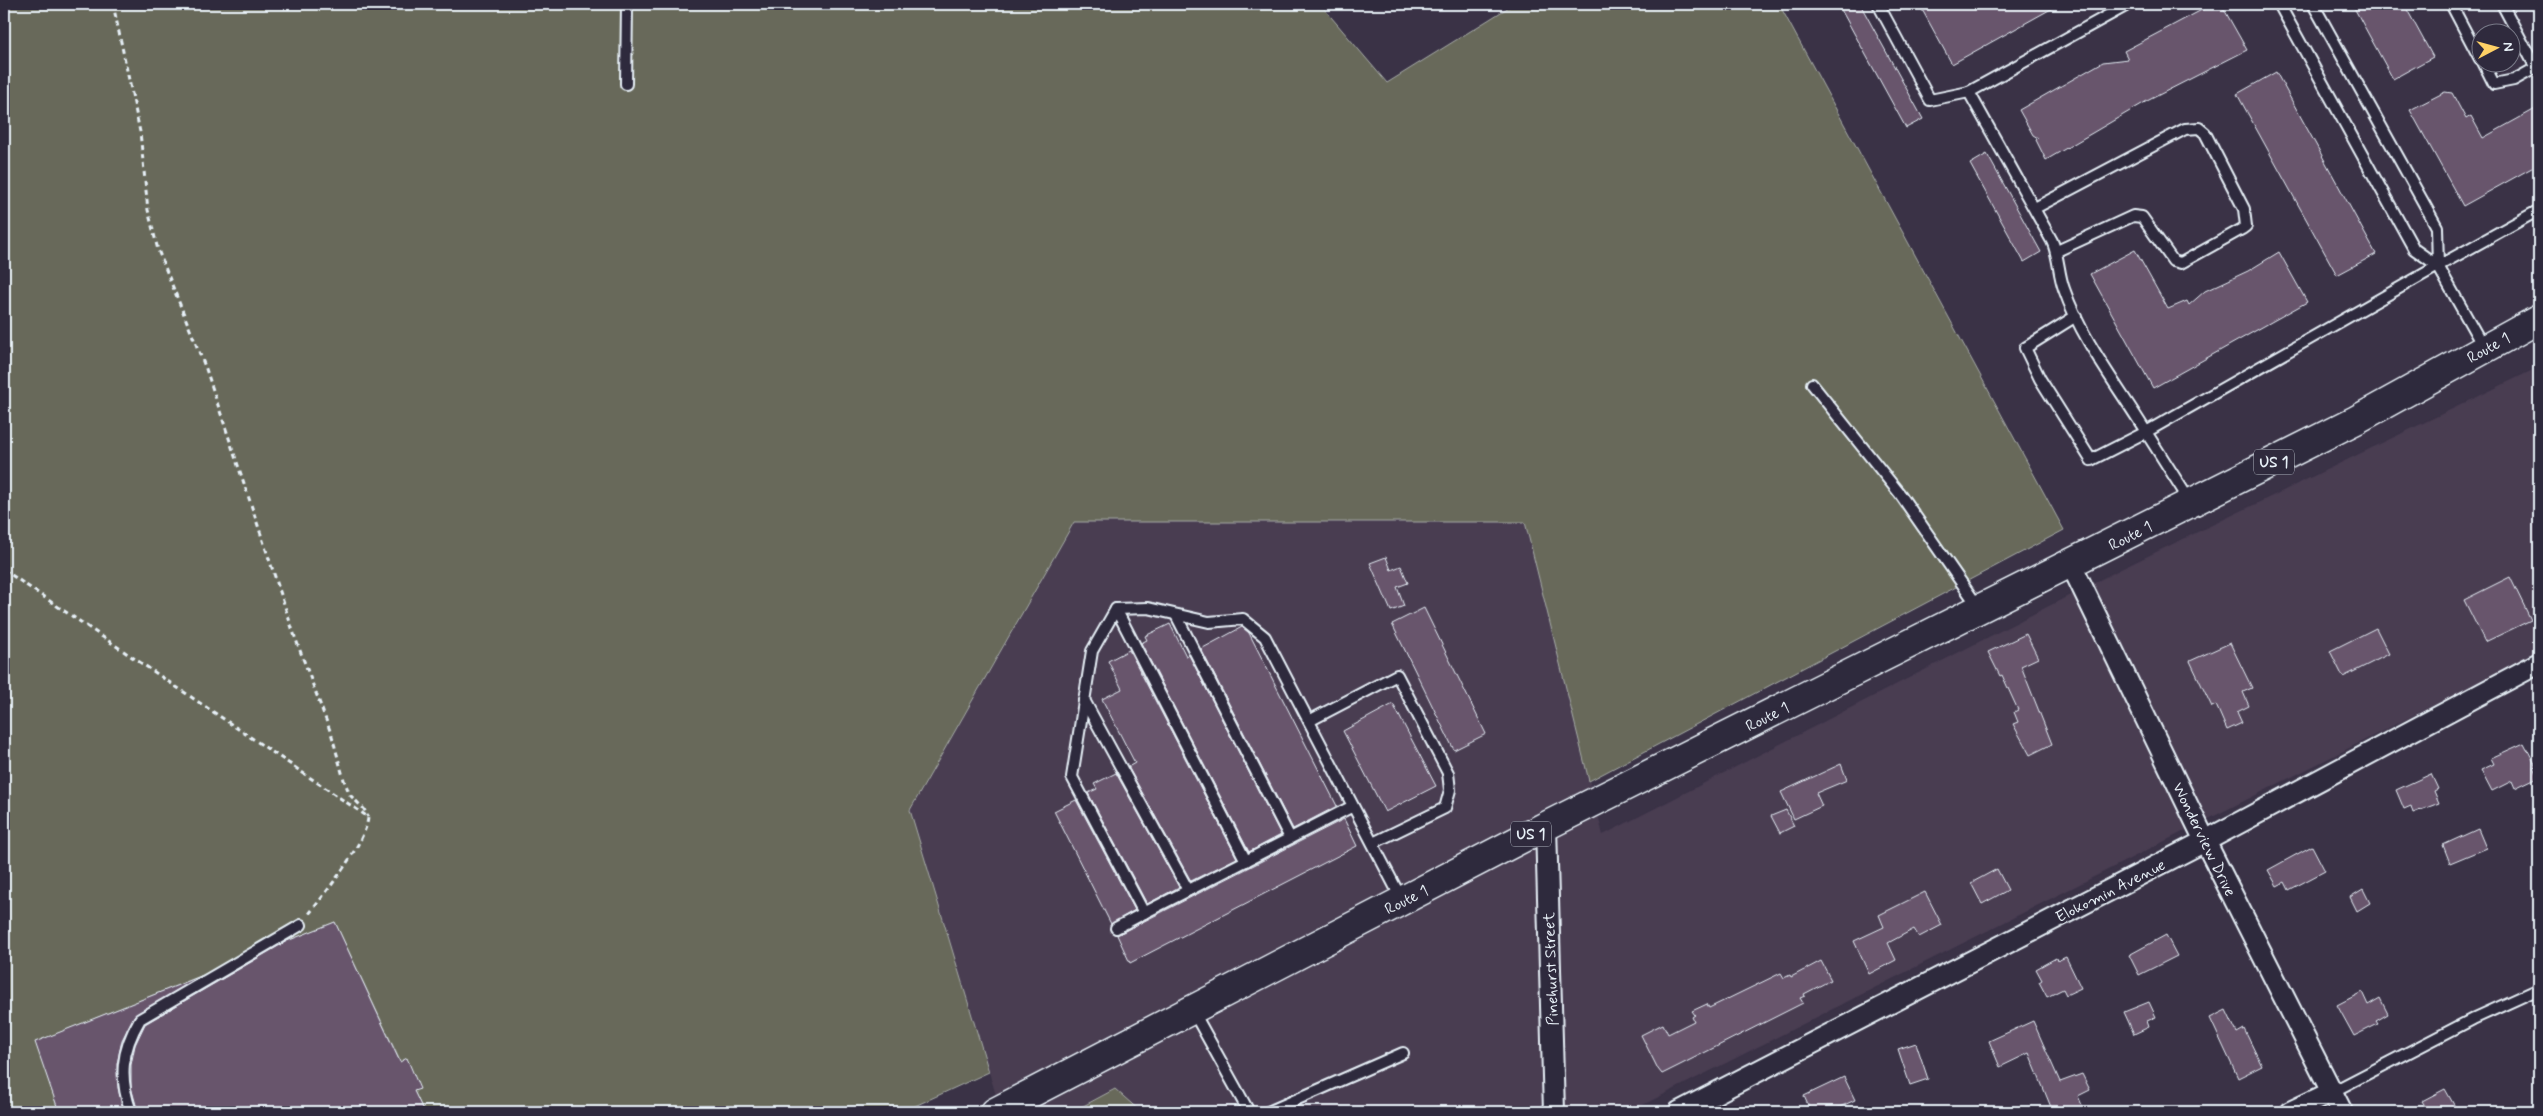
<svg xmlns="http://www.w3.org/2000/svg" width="2543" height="1116" font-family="Mynerve,sans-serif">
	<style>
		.built { fill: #483c51 }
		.green { fill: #67695a; stroke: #a8ada9 }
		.building { fill: #67546c; stroke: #e8f1f8 }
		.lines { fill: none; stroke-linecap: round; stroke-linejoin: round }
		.lane-casing { stroke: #e8f1f8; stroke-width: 14 }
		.street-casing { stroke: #e8f1f8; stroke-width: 24 }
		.primary-casing { stroke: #e8f1f8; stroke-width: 31 }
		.path { stroke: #e8f1f8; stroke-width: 3; stroke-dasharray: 5 4; stroke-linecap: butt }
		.lane { stroke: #2f2a3d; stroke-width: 10 }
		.street { stroke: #2f2a3d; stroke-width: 20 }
		.primary { stroke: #2f2a3d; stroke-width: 28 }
		.labels { text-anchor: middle; stroke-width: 5; stroke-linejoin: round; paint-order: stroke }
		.shield { fill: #2f2a3d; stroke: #b0b5c0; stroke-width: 1 }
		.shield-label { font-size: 15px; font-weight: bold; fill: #e8f1f8 }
		.street-label { font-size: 16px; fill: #e8f1f8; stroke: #2f2a3d }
	</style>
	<rect width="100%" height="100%" fill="#3a3246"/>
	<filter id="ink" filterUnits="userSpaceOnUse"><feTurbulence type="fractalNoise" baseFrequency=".02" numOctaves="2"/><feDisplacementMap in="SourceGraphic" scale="10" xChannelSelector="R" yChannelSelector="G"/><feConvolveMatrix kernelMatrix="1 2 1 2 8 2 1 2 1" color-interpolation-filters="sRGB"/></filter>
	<g filter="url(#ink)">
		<!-- built -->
		<path class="built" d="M2539,367V652L1629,1112H1141L1114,1089L1072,1112H1001L910,810L1074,522H1526L1603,835L2123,568Z"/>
		<!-- green -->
		<g class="green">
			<path d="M4,4H1320L1387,83L1514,4H1779L2064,530L1589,781L1525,522H1074L910,810L989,1072L902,1112H424L335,922L36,1042L59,1112H4Z"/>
			<path d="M1115,1089L1141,1112H1072Z"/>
		</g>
		<!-- building -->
		<g class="building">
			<path d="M1838,4H1860L1923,119L1906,128Z"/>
			<path d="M1919,4H2060L1952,64Z"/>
			<path d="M2213,4H2221L2247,50L2147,101L2046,160L2036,140L2038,138L2033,135L2019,110L2103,62L2128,59L2124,51Z"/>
			<path d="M2352,4H2404L2433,57L2393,79Z"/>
			<path d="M2276,72L2376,254L2337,275L2237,94Z"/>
			<path d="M2445,92L2452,93L2466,119L2471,116L2483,138L2539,107V164L2463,206L2410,110Z"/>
			<path d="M1987,154L2041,252L2024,262L1970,164Z"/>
			<path d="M2135,250L2168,309L2187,301L2189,305L2205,291L2248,271L2279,252L2307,302L2153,388L2090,274Z"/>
			<path d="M1386,557L1391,570L1401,566L1408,583L1397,587L1404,606L1391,611L1370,563Z"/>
			<path d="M2510,577L2531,620L2485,642L2464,600Z"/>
			<path d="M1424,608L1486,734L1454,750L1392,624Z"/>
			<path d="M1170,624L1186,656L1189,655L1281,835L1249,852L1141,643L1147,640L1145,636Z"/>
			<path d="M1242,627L1249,633L1337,806L1293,829L1201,649Z"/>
			<path d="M2376,628L2389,654L2343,677L2330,651Z"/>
			<path d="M2026,634L2038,658L2021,666L2052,744L2030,755L2013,724L2018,722L2014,712L2018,710L2002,675L2000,676L1988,652Z"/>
			<path d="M2230,643L2252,688L2243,692L2249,706L2237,712L2242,723L2227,730L2216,705L2212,707L2190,661Z"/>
			<path d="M1129,650L1237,858L1191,881L1128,767L1135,763L1102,699L1122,689L1108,661Z"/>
			<path d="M1393,704L1436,786L1385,812L1343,731Z"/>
			<path d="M2524,743L2536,766L2533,767L2538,777L2515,788L2512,781L2492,791L2481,770L2494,764L2491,758Z"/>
			<path d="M1841,764L1847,780L1816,793L1822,806L1794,819L1781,792Z"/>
			<path d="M1116,773L1179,887L1147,904L1088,793L1097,789L1094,784Z"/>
			<path d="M2431,774L2438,789L2434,791L2439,803L2413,813L2411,806L2404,809L2396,790Z"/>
			<path d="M1076,800L1135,910L1111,924L1054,811Z"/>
			<path d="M1786,810L1794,826L1780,833L1771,816Z"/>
			<path d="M1344,819L1357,846L1130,963L1117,935Z"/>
			<path d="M2478,829L2486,848L2450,863L2443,845Z"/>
			<path d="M2312,846L2325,871L2289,890L2285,882L2277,886L2268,870Z"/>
			<path d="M1997,869L2008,890L1982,904L1971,883Z"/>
			<path d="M2363,889L2370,903L2357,911L2350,897Z"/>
			<path d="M1925,892L1942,925L1919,937L1914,929L1888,943L1896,960L1869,974L1854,941L1884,927L1879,915Z"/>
			<path d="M335,922L400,1062L407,1058L420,1089L414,1091L424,1112H138L131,1087V1065L135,1045L145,1024L287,941Z"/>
			<path d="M2166,935L2177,956L2139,975L2129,955Z"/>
			<path d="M2066,957L2081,988L2066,995L2063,989L2047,997L2039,982L2042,980L2036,969L2056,958L2057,961Z"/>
			<path d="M1821,961L1831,980L1804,994L1805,996L1800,998L1803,1003L1682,1064L1662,1074L1658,1069L1641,1035L1663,1024L1668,1034L1694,1021L1692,1017L1695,1015L1692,1011L1707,1004L1709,1008L1781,973L1784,978L1790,975L1791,977Z"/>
			<path d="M201,976L134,1016L122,1040L117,1064L118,1088L124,1112H59L35,1042Z"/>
			<path d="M2362,992L2368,1005L2380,998L2388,1014L2376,1021L2378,1024L2354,1036L2337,1005Z"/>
			<path d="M2149,1002L2156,1017L2147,1021L2149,1027L2134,1034L2124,1012Z"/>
			<path d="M2226,1010L2237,1033L2244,1029L2262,1066L2238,1078L2210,1018Z"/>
			<path d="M2033,1021L2060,1082L2082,1074L2090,1090L2078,1096L2085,1112H2053L2029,1053L2000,1067L1989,1041Z"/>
			<path d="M1916,1043L1928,1079L1910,1085L1898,1049Z"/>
			<path d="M1844,1077L1855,1100L1829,1112H1811L1804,1096Z"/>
			<path d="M2445,1089L2458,1112H2429L2422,1101Z"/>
		</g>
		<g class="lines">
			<!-- lane casing -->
			<g class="lane-casing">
				<g id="lane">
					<path d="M1878,4L1930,100L1969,92"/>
					<path d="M2129,4L1969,92L2052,241C2059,256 2058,273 2064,289C2082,341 2118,386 2146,432L2438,266L2484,348"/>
					<path d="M2279,4L2414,249L2438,266L2437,227L2313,4"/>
					<path d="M2451,4L2480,59"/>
					<path d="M2502,4L2536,68"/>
					<path d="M2483,62L2494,84L2514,80L2539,66"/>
					<path d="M626,84L627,4"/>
					<path d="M2035,208L2185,129L2199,128L2205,133L2244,209L2246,226L2242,229L2181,263L2173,261L2142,217L2133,216L2057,251"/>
					<path d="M2438,266L2539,210"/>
					<path d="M2076,316L2025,348L2040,379L2091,460L2146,432L2191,503"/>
					<path d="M1812,384L1900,494L1979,608"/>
					<path d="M1116,609L1246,861"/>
					<path d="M1176,615L1290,838"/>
					<path d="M1084,700L1188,890"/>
					<path d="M1309,721L1397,675L1448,773L1450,790L1445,808L1373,843"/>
					<path d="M1353,806L1144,913L1072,777L1092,651L1116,609L1148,608L1209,622L1243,619L1265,637L1402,900"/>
					<path d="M1116,928L1144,913"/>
					<path d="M1193,1011L1249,1112"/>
					<path d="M2332,1092L2473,1019L2539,989"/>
					<path d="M131,1112C119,1078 121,1051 140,1019L301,925"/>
					<path d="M1268,1112L1403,1053"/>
				</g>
			</g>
			<!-- street casing -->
			<g class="street-casing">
				<g id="street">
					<path d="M2071,564L2205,841L2342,1112"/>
					<path d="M1546,826L1554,1112"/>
					<path d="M1679,1112L2205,841L2539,663"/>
					<path d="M2290,1112L2332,1092"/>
				</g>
			</g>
			<!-- primary casing -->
			<g class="primary-casing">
				<path id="primary" d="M995,1112L1546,826L2356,420L2539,319"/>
			</g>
			<!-- path -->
			<g class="path">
				<path d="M113,4L140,132L148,210L158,250L206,369L295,637L332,736L344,780L350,795L364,809L368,817"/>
				<path d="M4,570L368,817C367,841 325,894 309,914"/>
			</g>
			<!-- lane -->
			<use href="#lane" class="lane"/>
			<!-- street -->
			<use href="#street" class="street"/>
			<!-- primary -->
			<use href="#primary" class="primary"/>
		</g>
	</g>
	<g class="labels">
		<!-- shield labels -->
		<g class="shield">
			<rect x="2254" y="449.5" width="40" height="25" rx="4"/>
			<rect x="1511" y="821.5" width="40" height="25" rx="4"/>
		</g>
		<g class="shield-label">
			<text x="2274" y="467">US 1</text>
			<text x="1531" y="839">US 1</text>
		</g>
		<!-- street labels -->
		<g class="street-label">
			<text transform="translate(2488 347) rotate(-29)" y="6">Route 1</text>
			<text transform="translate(2130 535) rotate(-27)" y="6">Route 1</text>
			<text transform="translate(1767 716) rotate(-27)" y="6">Route 1</text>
			<text transform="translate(2205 839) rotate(64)" y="6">Wonderview Drive</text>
			<text transform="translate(2110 890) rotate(-27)" y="6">Elokomin Avenue</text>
			<text transform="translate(1406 899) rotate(-27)" y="6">Route 1</text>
			<text transform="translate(1550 969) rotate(-92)" y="6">Pinehurst Street</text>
		</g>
	</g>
	<!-- margin -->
	<rect width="2543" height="1116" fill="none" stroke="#2f2a3d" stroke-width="20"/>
	<rect x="10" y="10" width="2523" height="1096" fill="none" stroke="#e8f1f8" stroke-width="2" filter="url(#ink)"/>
	<!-- north arrow -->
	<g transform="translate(2496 48) rotate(84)"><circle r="24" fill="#2f2a3d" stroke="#797a88"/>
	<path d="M0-4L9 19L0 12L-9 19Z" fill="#ffd166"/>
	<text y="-8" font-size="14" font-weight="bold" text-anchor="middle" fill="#e8f1f8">N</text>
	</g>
</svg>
